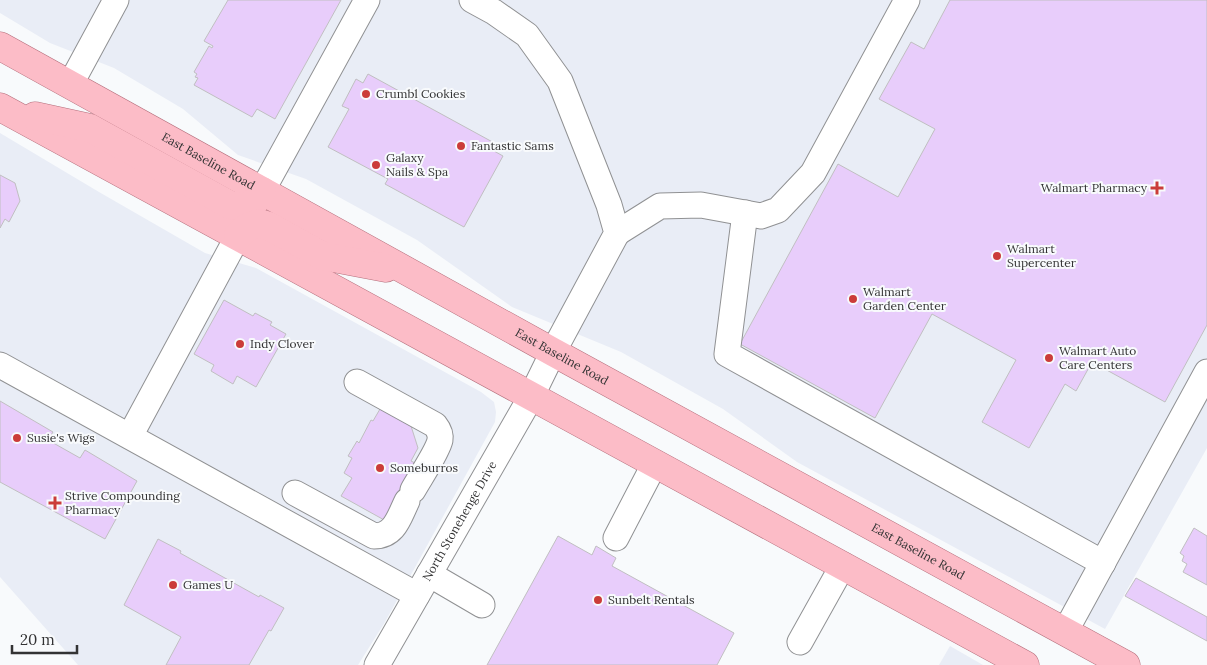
<svg xmlns="http://www.w3.org/2000/svg" width="1207" height="665" font-family="Lora,serif">
	<style>
		.built { fill: #e9edf6 }
		.building { fill: #e8cdfb; stroke: #c0bfc1 }
		.lines { fill: none; stroke-linecap: round; stroke-linejoin: round }
		.minor-casing { stroke: #909193; stroke-width: 27 }
		.major-casing { stroke: #b46f7c; stroke-width: 29 }
		.minor { stroke: #fff; stroke-width: 25 }
		.major { stroke: #fcbcc7; stroke-width: 28 }
		.poi-dot { fill: #cb3c39; stroke: #f8fafc; stroke-width: 2 }
		.labels { text-anchor: middle; stroke-width: 4; stroke-linejoin: round; paint-order: stroke }
		.poi-label { font-size: 12px; fill: #333334; stroke: #f8fafc; text-anchor: start }
		.street-label { font-size: 12px; fill: #333334; stroke: #f8fafc }
	</style>
	<rect width="100%" height="100%" fill="#f8fafc"/>
	<!-- built -->
	<g class="built">
		<path d="M0,0H1207V448L1105,629L797,462L723,409L621,352L512,307L417,240L306,179L238,155L183,109L114,68L50,43L0,13Z"/>
		<path d="M0,133L99,192L205,253L256,268L481,392L494,402L496,412L495,422L385,622L358,665H78L0,577Z"/>
		<path d="M950,646L983,665H939Z"/>
	</g>
	<!-- building -->
	<g class="building">
		<path d="M228,0H341L275,119L257,109L252,117L194,85L198,78L195,77L197,74L194,72L209,46L212,48L213,46L204,41Z"/>
		<path d="M950,0H1207V325L1165,402L1092,362L1076,391L1065,384L1029,448L982,422L1016,360L932,314L875,418L740,344L838,164L898,197L935,129L879,99L911,42L924,49Z"/>
		<path d="M368,74L498,145L494,151L503,156L464,227L385,184L388,179L328,147L349,109L342,106L356,79L363,83Z"/>
		<path d="M0,175L15,183L20,201L9,222L5,219L0,228Z"/>
		<path d="M224,300L253,316L255,313L272,322L270,325L286,334L256,387L237,376L233,384L211,371L214,365L194,354Z"/>
		<path d="M0,401L53,432L48,440L80,458L85,450L137,481L105,539L0,482Z"/>
		<path d="M380,409L411,426L418,448L411,461L417,464L386,521L341,496L352,478L344,473L352,458L348,456L357,441L359,443L371,420L373,421Z"/>
		<path d="M1194,528L1207,536V585L1183,572L1187,564L1182,561L1184,556L1180,553Z"/>
		<path d="M558,536L592,555L596,546L616,558L612,566L734,633L717,665H487Z"/>
		<path d="M158,539L181,551L180,553L259,597L260,595L284,608L271,631L269,630L249,665H166L181,637L124,605Z"/>
		<path d="M1136,578L1207,617V641L1125,596Z"/>
	</g>
	<g class="lines">
		<!-- minor casing -->
		<g class="minor-casing">
			<g id="minor">
				<path d="M70,85L116,0"/>
				<path d="M262,191L367,0"/>
				<path d="M745,213L727,354L1103,563"/>
				<path d="M617,233L660,206L701,205L761,216L778,210L813,173L907,0"/>
				<path d="M0,365L417,595"/>
				<path d="M357,382L435,425C439,430 441,434 440,440C438,451 419,479 413,490"/>
				<path d="M130,436L238,236"/>
				<path d="M295,493L374,536C395,536 399,517 407,501"/>
				<path d="M616,538L655,463"/>
				<path d="M429,574L482,605"/>
				<path d="M1065,632L1207,372"/>
				<path d="M800,642L843,565"/>
				<path id="s1" d="M377,665L532,395L553,352L617,233L609,205L560,81L527,35L494,12L472,0"/>
			</g>
		</g>
		<!-- major casing -->
		<g class="major-casing">
			<g id="major">
				<path id="s2" d="M0,46L553,352L1126,665"/>
				<path d="M0,107L1025,665"/>
				<path d="M35,116L90,128L230,205C247,208 254,207 262,191"/>
				<path d="M238,236L246,228L259,223L269,226L323,256L386,268"/>
			</g>
		</g>
		<!-- minor -->
		<use href="#minor" class="minor"/>
		<!-- major -->
		<use href="#major" class="major"/>
	</g>
	<!-- markers -->
	<g class="poi-dot">
		<circle cx="366" cy="94" r="5"/>
		<circle cx="461" cy="146" r="5"/>
		<circle cx="376" cy="165" r="5"/>
		<path d="M1154.5 180.5h5v5h5v5h-5v5h-5v-5h-5v-5h5z"/>
		<circle cx="997" cy="256" r="5"/>
		<circle cx="853" cy="299" r="5"/>
		<circle cx="240" cy="344" r="5"/>
		<circle cx="1049" cy="358" r="5"/>
		<circle cx="17" cy="438" r="5"/>
		<circle cx="380" cy="468" r="5"/>
		<path d="M52.5 495.5h5v5h5v5h-5v5h-5v-5h-5v-5h5z"/>
		<circle cx="173" cy="585" r="5"/>
		<circle cx="598" cy="600" r="5"/>
	</g>
	<g class="labels">
		<!-- poi labels -->
		<g class="poi-label">
			<text x="376" y="98">Crumbl Cookies</text>
			<text x="471" y="150">Fantastic Sams</text>
			<text x="386" y="162">Galaxy<tspan x="386" dy="14">Nails &amp; Spa</tspan></text>
			<text x="1147" y="192" text-anchor="end">Walmart Pharmacy</text>
			<text x="1007" y="253">Walmart<tspan x="1007" dy="14">Supercenter</tspan></text>
			<text x="863" y="296">Walmart<tspan x="863" dy="14">Garden Center</tspan></text>
			<text x="250" y="348">Indy Clover</text>
			<text x="1059" y="355">Walmart Auto<tspan x="1059" dy="14">Care Centers</tspan></text>
			<text x="27" y="442">Susie's Wigs</text>
			<text x="390" y="472">Someburros</text>
			<text x="65" y="500">Strive Compounding<tspan x="65" dy="14">Pharmacy</tspan></text>
			<text x="183" y="589">Games U</text>
			<text x="608" y="604">Sunbelt Rentals</text>
		</g>
		<!-- street labels -->
		<g class="street-label">
			<text dy="4" stroke="none"><textPath href="#s2" startOffset="238">East Baseline Road</textPath></text>
			<text dy="4" stroke="none"><textPath href="#s2" startOffset="642">East Baseline Road</textPath></text>
			<text dy="4" stroke="none"><textPath href="#s1" startOffset="166">North Stonehenge Drive</textPath></text>
			<text dy="4" stroke="none"><textPath href="#s2" startOffset="1048">East Baseline Road</textPath></text>
		</g>
	</g>
	<!-- scale -->
	<path d="M12 645v8h65v-8" fill="none" stroke="#333334" stroke-width="2.5"/>
	<text x="20" y="645" font-size="15" fill="#333334" stroke="#f8fafc" stroke-width="4" paint-order="stroke">20 m</text>
</svg>
